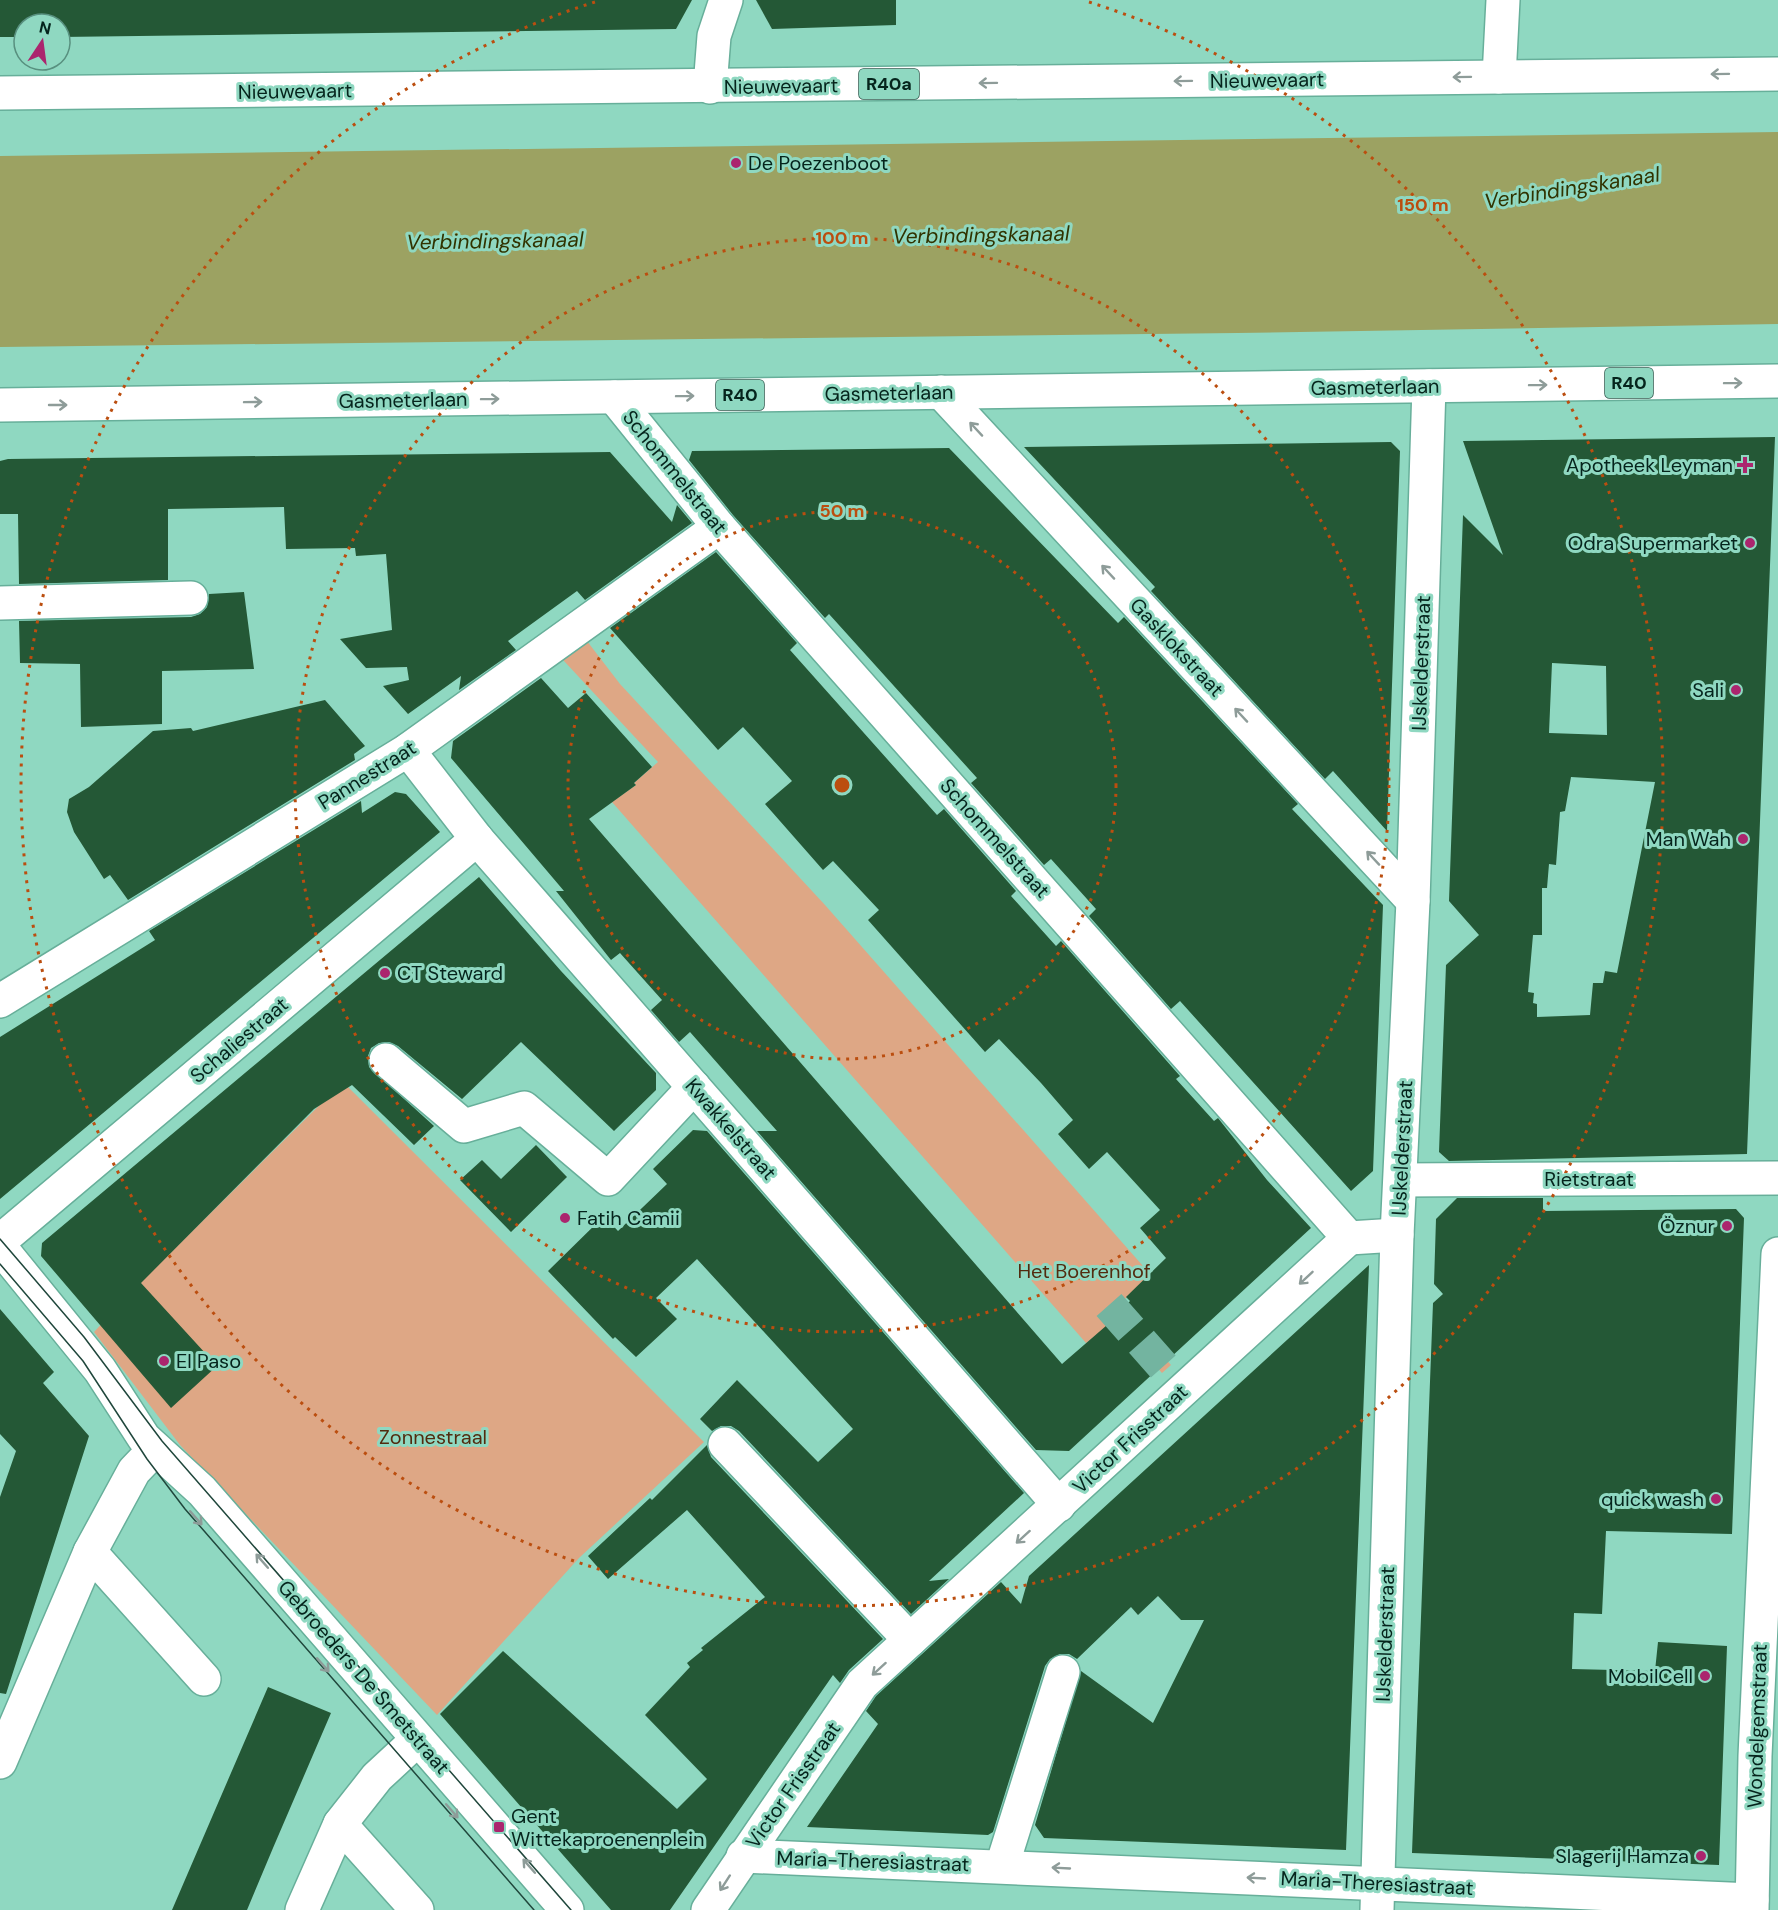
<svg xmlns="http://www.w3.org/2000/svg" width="1778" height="1910" font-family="'DM Sans',sans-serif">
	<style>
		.green { fill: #dea785 }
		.water { fill: #9ca262 }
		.building { fill: #245836; fill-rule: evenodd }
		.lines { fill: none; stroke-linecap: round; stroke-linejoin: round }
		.minor-tunnel { stroke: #73b4a0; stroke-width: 33; stroke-dasharray: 33 16; stroke-linecap: butt }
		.minor-casing { stroke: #67af9a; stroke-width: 36 }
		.major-casing { stroke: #67af9a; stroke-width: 36 }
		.minor { stroke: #fff; stroke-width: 33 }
		.major { stroke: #fff; stroke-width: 33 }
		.tram { stroke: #20473c; stroke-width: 1.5 }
		.oneway { stroke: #8e9c99 }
		.ring { fill: none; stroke: #bb4e0f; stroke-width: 3; stroke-dasharray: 3 6 }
		.poi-dot { fill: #ab256e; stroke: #8fd8c1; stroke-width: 2 }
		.labels { text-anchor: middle; stroke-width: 6; stroke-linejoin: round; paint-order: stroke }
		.shield { fill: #8fd8c1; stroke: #2e5a4e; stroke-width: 1.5 }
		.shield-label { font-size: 18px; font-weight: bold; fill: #05241c }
		.street-label { font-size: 20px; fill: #05241c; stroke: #8fd8c1 }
		.poi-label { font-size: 20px; fill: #05241c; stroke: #8fd8c1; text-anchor: end }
		.park-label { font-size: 20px; fill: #522b0f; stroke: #8fd8c1 }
		.water-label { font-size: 21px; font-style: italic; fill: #313300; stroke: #8fd8c1 }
		.centre { fill: #bb4e0f; stroke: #8fd8c1; stroke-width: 3 }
		.ring-label { font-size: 18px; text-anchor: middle; font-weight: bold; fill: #bb4e0f; stroke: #8fd8c1; stroke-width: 6; stroke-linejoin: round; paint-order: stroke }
	</style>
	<rect width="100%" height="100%" fill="#8fd8c1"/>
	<!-- green -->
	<g class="green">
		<path d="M577,628L620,684L825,905L1150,1274L1118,1306L1171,1365L1162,1373L1115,1321L1086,1343L612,802L636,785L634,783L658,762L551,647Z"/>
		<path d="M343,1082L704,1442L579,1558L437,1715L180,1445L94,1332L141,1282Z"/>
	</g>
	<!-- water -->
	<path class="water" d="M1778,132V324L1237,333L0,347V156Z"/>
	<!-- building -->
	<g class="building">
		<path d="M0,0H692L676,29L60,37V24H24V37H0Z"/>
		<path d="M756,0H896V25L772,29Z"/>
		<path d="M1775,437L1747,1154L1449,1161L1439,1152L1446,965L1479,935L1449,901L1463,515L1503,555L1463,441ZM1552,663L1606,666L1607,735L1549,733ZM1571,777L1655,782L1617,973L1605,971L1603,983H1593L1590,1015L1537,1017V1004L1533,1003L1534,993L1528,992L1533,935H1542V888H1547L1549,864L1556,865L1560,812L1565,811Z"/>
		<path d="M1391,442L1400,451L1387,831L1333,771L1325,779L1151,591L1155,587L1024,447Z"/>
		<path d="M949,448L1118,623L1124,617L1298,804L1292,809L1383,905L1373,1171L1351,1191L1180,1001L1171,1009L1089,916L1096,909L1051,859L1044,865L971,783L977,778L829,614L825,618L733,515L689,460L692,451Z"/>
		<path d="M610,452L672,522L677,505L692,523L585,600L577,591L508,641L516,650L459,690L461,676L408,714L383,686L409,680L407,667L366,668L340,639L392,630L386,554L356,556L355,548L286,549L284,507L168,509V580L19,584L18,514H0V461L8,459Z"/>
		<path d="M716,552L797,643L790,650L937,815L944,809L1016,891L1011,896L1056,946L1061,941L1180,1076L1176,1079L1214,1121L1218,1118L1267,1180L1311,1228L1069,1451L1036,1450L757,1131H777L690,1032L679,1042L651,1010L662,1000L620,953L611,960L556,891H564L451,758L453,741L541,678L568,708L586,693L652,767L634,783L636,785L589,819L1062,1364L1129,1306L1127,1304L1130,1301L1126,1297L1166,1258L1140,1228L1160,1210L1107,1152L1089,1169L1058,1134L1073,1120L1041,1083L999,1039L985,1052L868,920L879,910L833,861L823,870L765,804L792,781L743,727L718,750L610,628Z"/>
		<path d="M244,592L254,669L162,671V724L81,727L80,664L20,663L19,621L191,617L200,614L207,607L209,594Z"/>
		<path d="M325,700L365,746L354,754L355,760L128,900L110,875L104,879L74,832L67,812L69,799L89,787L153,731L191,728L193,731Z"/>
		<path d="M395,792L406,794L440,832L0,1199V1037L155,940L149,931L361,801L362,813Z"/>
		<path d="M479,877L561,971L656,1073V1090L614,1131L521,1042L462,1099L398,1046L389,1042L379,1043L371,1048L368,1056L369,1067L434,1126L414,1145L352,1085L314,1109L141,1283L217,1366L171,1408L41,1256L42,1243Z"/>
		<path d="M693,1130L707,1131L1024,1493L929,1581L949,1579L911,1614L739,1431L731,1426H721L712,1431L700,1419L737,1380L818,1462L853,1429L697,1259L656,1298L677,1319L636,1357L615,1337L613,1339L548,1271L604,1216L618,1231L667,1184L653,1169Z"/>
		<path d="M536,1145L567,1177L511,1232L460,1180L482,1160L501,1179Z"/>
		<path d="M1457,1198H1543V1211L1736,1209L1744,1218L1732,1534L1606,1531L1602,1614L1574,1613L1572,1669L1655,1671L1658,1642L1727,1646L1719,1865L1412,1853L1433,1303L1443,1294L1434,1284L1436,1219Z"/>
		<path d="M1369,1265L1346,1850L1044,1838L1035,1825L1081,1671L1153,1723L1204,1620H1181L1158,1596L1138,1615L1131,1607L1077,1659L1069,1654H1060L1050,1659L1045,1666L993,1832L988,1835L807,1827L878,1724L866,1711L876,1696L1001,1582L1021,1604L1029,1576Z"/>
		<path d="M0,1309L54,1372L43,1383L89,1436L6,1694L0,1693V1497L16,1451L0,1434Z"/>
		<path d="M707,1445L711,1457L883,1639L849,1670L840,1683L833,1675L670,1910H611L440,1714L503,1651L677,1809L707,1779L645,1715L690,1667L687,1663L703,1650L701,1648L765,1597L687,1510L608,1579L588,1556L650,1498L652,1500Z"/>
		<path d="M268,1687L331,1713L273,1848L247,1910H172Z"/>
	</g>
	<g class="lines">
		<!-- minor-tunnel -->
		<path class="minor-tunnel" d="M1109,1305L1184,1390"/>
		<!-- minor casing -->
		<g class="minor-casing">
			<g id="minor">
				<path d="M1499,77L1503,0"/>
				<path d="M710,87L714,36L726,0"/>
				<path d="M941,392L1413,901"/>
				<path d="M614,397L719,527L1349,1238L1397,1235"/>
				<path d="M0,603L191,598"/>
				<path d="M408,750L477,839L1059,1505"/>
				<path d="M0,1001L408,750L719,527"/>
				<path d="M386,1060L464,1126L524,1108L608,1179L694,1087"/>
				<path d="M1401,1180L1778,1178"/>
				<path d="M0,1241L477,839"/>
				<path d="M0,1247L100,1370L144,1438L202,1491L567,1910"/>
				<path d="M725,1444L910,1640"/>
				<path d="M90,1552L204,1679"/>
				<path d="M0,1762L90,1552L134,1471L155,1449"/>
				<path d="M340,1824L417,1910"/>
				<path d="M743,1856L1752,1900"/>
				<path d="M1002,1866L1063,1672"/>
				<path d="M302,1910L340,1824L377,1777L417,1740"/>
				<path d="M708,1910L862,1684L1349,1238"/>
				<path d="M1377,1910L1397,1235L1413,901L1429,386"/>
				<path d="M1752,1910L1755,1756L1778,1254"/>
			</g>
		</g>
		<!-- major casing -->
		<g class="major-casing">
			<g id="major">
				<path d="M0,93L1778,74"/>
				<path d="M0,405L1778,381"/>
			</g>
		</g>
		<!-- minor -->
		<use href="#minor" class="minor"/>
		<!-- major -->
		<use href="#major" class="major"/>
		<!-- tram -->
		<g class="tram">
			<path d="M0,1239L84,1337L162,1441L571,1910"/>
			<path d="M0,1264L83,1361L147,1459L185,1509L534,1910"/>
		</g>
	</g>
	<!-- one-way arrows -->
	<defs><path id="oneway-shaft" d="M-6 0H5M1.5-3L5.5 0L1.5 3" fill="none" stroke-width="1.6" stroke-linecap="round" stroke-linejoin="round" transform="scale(1.5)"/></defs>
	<g class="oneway">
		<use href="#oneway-shaft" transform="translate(1720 74) rotate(179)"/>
		<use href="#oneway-shaft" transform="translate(1462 77) rotate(179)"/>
		<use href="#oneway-shaft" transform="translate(1183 81) rotate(179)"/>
		<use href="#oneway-shaft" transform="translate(988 83) rotate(179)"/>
		<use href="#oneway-shaft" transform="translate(1733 383) rotate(-1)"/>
		<use href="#oneway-shaft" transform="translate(1538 385) rotate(-1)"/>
		<use href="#oneway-shaft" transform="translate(685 396) rotate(-1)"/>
		<use href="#oneway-shaft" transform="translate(490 399) rotate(-1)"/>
		<use href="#oneway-shaft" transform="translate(253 402) rotate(-1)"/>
		<use href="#oneway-shaft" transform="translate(58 405)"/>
		<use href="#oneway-shaft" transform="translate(976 429) rotate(-133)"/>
		<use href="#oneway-shaft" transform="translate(1108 572) rotate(-133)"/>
		<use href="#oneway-shaft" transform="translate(1241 715) rotate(-133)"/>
		<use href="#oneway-shaft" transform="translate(1373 858) rotate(-133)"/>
		<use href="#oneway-shaft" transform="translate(1306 1278) rotate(137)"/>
		<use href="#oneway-shaft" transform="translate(196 1518) rotate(49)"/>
		<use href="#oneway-shaft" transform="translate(1023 1537) rotate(138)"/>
		<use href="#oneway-shaft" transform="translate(262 1561) rotate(-131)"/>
		<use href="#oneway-shaft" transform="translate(323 1665) rotate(49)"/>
		<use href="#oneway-shaft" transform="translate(879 1669) rotate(138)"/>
		<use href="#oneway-shaft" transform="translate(452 1811) rotate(49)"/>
		<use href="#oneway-shaft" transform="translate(529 1866) rotate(-131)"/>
		<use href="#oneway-shaft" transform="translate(1061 1868) rotate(-177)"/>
		<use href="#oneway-shaft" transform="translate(1256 1878) rotate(-177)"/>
		<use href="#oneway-shaft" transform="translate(725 1883) rotate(123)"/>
	</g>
	<!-- distance rings -->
	<g class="ring">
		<circle cx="842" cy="785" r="274"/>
		<circle cx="842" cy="785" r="547"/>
		<path d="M1089 2A821 821 0 1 1 595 2"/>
	</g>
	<!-- markers -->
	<g class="poi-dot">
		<circle cx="736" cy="163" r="6"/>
		<path d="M1742 456h6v6h6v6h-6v6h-6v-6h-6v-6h6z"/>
		<circle cx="1750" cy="543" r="6"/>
		<circle cx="1736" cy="690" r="6"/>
		<circle cx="1743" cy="839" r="6"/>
		<circle cx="385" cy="973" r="6"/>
		<circle cx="565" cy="1218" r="6"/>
		<circle cx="1727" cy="1226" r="6"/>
		<circle cx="164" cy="1361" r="6"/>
		<circle cx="1716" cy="1499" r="6"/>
		<circle cx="1705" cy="1676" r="6"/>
		<rect x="493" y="1821" width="12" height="12" rx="3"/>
		<circle cx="1701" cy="1856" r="6"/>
	</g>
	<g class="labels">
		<!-- shield labels -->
		<g class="shield">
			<rect x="859" y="69" width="60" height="30" rx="4.5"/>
			<rect x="1605" y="368" width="48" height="30" rx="4.5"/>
			<rect x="716" y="380" width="48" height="30" rx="4.5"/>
		</g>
		<g class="shield-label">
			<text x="889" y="90">R40a</text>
			<text x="1629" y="389">R40</text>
			<text x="740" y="401">R40</text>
		</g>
		<!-- street labels -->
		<g class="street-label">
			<text transform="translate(1267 80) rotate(-1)" y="7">Nieuwevaart</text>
			<text transform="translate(781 86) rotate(-1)" y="7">Nieuwevaart</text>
			<text transform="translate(295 91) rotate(-1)" y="7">Nieuwevaart</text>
			<text transform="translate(1375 387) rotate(-1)" y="7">Gasmeterlaan</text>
			<text transform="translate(889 393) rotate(-1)" y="7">Gasmeterlaan</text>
			<text transform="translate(403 400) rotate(-1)" y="7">Gasmeterlaan</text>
			<text transform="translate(675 472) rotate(51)" y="7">Schommelstraat</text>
			<text transform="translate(1177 647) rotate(47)" y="7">Gasklokstraat</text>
			<text transform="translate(1421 663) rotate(-88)" y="7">IJskelderstraat</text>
			<text transform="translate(367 775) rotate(-32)" y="7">Pannestraat</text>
			<text transform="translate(995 838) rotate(48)" y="7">Schommelstraat</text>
			<text transform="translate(239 1040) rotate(-40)" y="7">Schaliestraat</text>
			<text transform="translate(731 1129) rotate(49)" y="7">Kwakkelstraat</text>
			<text transform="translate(1402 1148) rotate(-87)" y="7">IJskelderstraat</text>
			<text x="1589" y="1186">Rietstraat</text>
			<text transform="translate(1130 1439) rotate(-43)" y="7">Victor Frisstraat</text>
			<text transform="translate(1385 1634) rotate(-88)" y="7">IJskelderstraat</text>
			<text transform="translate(364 1677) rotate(49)" y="7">Gebroeders De Smetstraat</text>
			<text transform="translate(1757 1726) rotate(-88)" y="7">Wondelgemstraat</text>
			<text transform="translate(793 1785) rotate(-55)" y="7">Victor Frisstraat</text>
			<text transform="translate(873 1861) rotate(2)" y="7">Maria-Theresiastraat</text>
			<text transform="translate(1377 1883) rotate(3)" y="7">Maria-Theresiastraat</text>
		</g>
		<!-- poi labels -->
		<g class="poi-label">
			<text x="748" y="170" text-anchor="start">De Poezenboot</text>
			<text x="1733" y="472">Apotheek Leyman</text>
			<text x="1738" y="550">Odra Supermarket</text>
			<text x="1724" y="697">Sali</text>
			<text x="1731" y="846">Man Wah</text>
			<text x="397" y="980" text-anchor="start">CT Steward</text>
			<text x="577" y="1225" text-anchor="start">Fatih Camii</text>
			<text x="1715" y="1233">Öznur</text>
			<text x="176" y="1368" text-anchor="start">El Paso</text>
			<text x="1704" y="1506">quick wash</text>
			<text x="1693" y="1683">MobilCell</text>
			<text x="511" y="1823" text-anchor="start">Gent<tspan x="511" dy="23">Wittekaproenenplein</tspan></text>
			<text x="1689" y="1863">Slagerij Hamza</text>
		</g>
		<!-- park labels -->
		<g class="park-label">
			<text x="1084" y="1278">Het Boerenhof</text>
			<text x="433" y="1444">Zonnestraal</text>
		</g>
		<!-- water labels -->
		<g class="water-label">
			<text transform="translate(1572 188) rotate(-9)" y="7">Verbindingskanaal</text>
			<text transform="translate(981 235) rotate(-1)" y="7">Verbindingskanaal</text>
			<text transform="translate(495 241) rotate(-1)" y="7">Verbindingskanaal</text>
		</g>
	</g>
	<circle cx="842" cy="785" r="9" class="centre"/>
	<g class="ring-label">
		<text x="1423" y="211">150 m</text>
		<text x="842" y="244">100 m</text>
		<text x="842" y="517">50 m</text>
	</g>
	<!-- north arrow -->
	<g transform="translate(42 42) rotate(13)"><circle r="28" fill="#8fd8c1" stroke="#58907f" stroke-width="1.5"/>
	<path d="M0-4.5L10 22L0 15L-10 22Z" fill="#ab256e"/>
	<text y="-9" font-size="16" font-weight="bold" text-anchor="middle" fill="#05241c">N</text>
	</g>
</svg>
